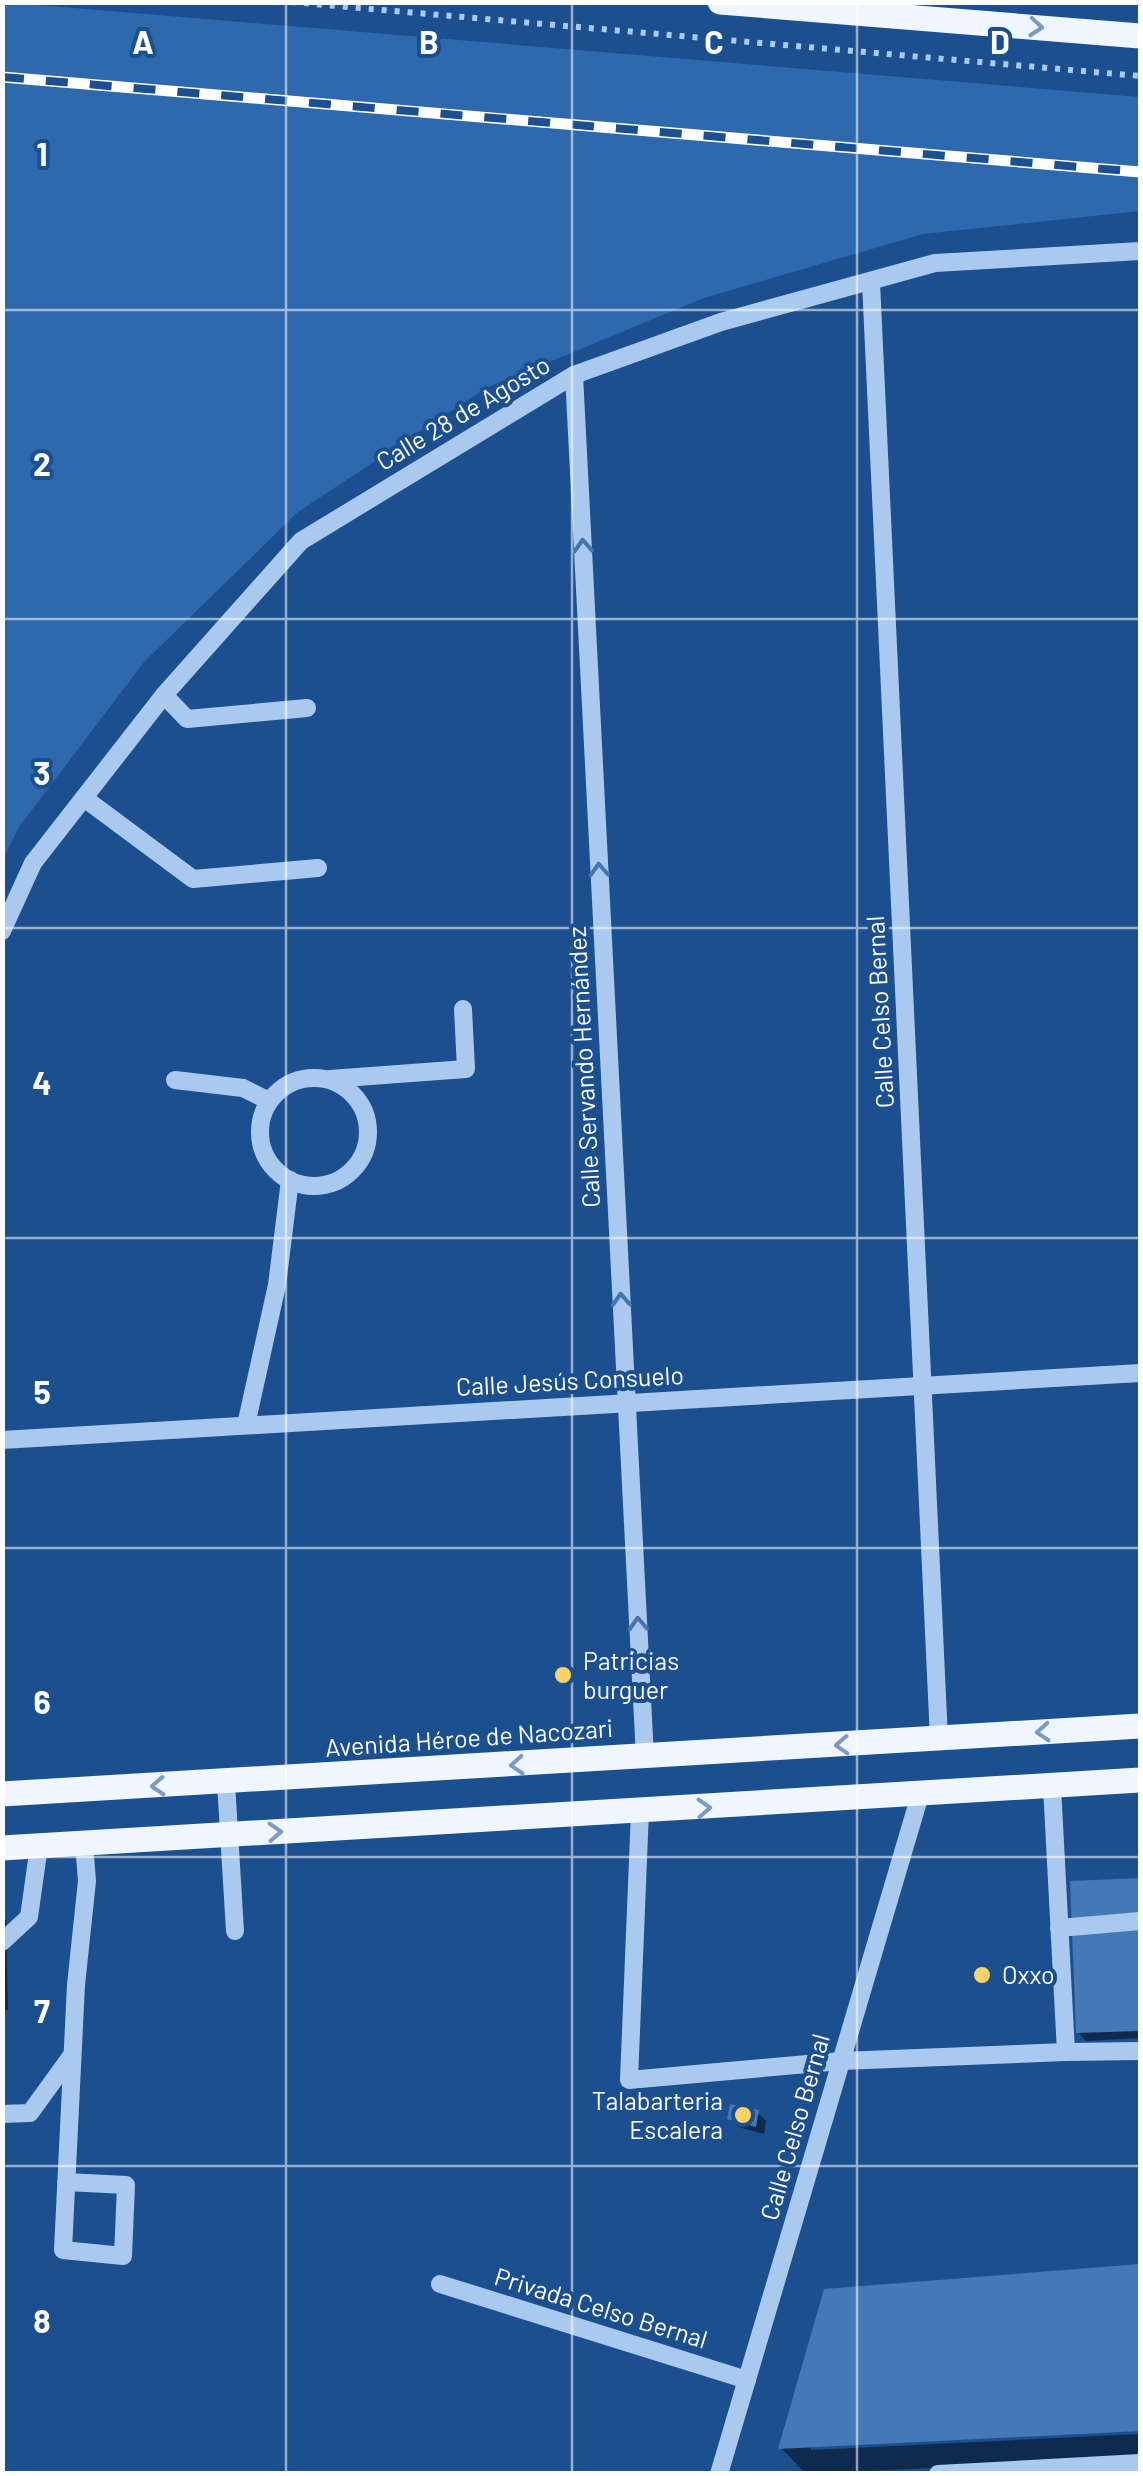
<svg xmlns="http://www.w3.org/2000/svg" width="1143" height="2476" font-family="Barlow,sans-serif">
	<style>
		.green { fill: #2e69ad }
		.shadow { fill: #0007 }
		.building { fill: #4478b7 }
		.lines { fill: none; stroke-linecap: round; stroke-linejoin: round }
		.path { stroke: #a9c9ee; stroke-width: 6; stroke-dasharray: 5 8; stroke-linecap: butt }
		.minor { stroke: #a9c9ee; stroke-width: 18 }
		.major { stroke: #f0f6ff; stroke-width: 25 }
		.rail-casing { stroke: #fff; stroke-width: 11 }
		.rail { stroke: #1b4f8f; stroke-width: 8; stroke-dasharray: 22; stroke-linecap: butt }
		.oneway { stroke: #7b9ac1 }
		.oneway2 { stroke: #4674ac }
		.grid { fill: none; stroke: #fff; stroke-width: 2.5; stroke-opacity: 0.55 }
		.poi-dot { fill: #ffd166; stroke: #1b4f8f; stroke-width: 4 }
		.labels { text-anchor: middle; stroke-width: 8; stroke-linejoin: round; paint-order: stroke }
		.street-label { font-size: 25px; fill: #fff; stroke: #1b4f8f }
		.poi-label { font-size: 25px; fill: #fff; stroke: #1b4f8f; text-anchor: start }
		.grid-label { font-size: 32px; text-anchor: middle; font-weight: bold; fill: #fff; stroke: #1b4f8f; stroke-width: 8; stroke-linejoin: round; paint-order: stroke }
	</style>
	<rect width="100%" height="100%" fill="#1b4f8f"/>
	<!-- green -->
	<path class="green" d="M3,2L1140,97V211L923,234L704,298L486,388L298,512L144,662L19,827L3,859Z"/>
	<!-- shadow -->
	<g class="shadow">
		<path d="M1140,1881V2038L1086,2041L1078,2032L1072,1884Z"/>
		<path d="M2,1917L6,1920L8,2010H2Z"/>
		<path d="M758,2113L766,2121L764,2134L738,2127L730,2118Z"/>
		<path d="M1140,2267V2429L811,2445V2450L1140,2434V2458L806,2474L781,2448L826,2291Z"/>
	</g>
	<!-- building -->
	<g class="building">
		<path d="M1140,1878V2031L1076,2033L1070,1881Z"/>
		<path d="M730,2104L759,2110L756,2127L727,2119Z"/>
		<path d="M1140,2264V2431L778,2449L824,2289Z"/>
	</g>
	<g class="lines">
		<!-- path -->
		<path class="path" d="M291,2L1140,76"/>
		<!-- minor -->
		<g class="minor">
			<path d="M871,282L939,1739"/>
			<path d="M574,375L645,1757"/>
			<path d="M164,695L187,719L307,708"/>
			<path d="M84,798L193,879L318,868"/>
			<path d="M2,931L33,863L164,695L301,541L574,375L721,322L935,263L1140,251"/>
			<circle cx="314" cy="1132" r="54"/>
			<path d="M330,1079L466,1069L463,1009"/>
			<path d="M175,1080L243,1088L269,1101"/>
			<path d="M246,1425L277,1285L290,1180"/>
			<path d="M2,1440L1140,1373"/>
			<path d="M226,1783L235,1931"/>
			<path d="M1052,1786L1066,2052L1140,2051"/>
			<path d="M640,1811L629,2080L841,2061L1066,2052"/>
			<path d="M1059,1928L1140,1921"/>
			<path d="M2,1942L29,1917L39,1846"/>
			<path d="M2,2114L30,2113L72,2055"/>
			<path d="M66,2182L126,2185L123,2256L63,2250L76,1985L87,1881L84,1843"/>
			<path d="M440,2284L747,2380"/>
			<path d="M719,2474L920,1795"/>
			<path d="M938,2474L1140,2463"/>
		</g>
		<!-- major -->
		<g class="major">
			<path d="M720,2L1140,36"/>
			<path d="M2,1794L1140,1726"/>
			<path d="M2,1848L1140,1780"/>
		</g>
		<!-- rail casing -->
		<g class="rail-casing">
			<path id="rail" d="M2,77L1140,172"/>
		</g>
		<!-- rail -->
		<use href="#rail" class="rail"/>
	</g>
	<!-- one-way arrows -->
	<defs><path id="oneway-chevron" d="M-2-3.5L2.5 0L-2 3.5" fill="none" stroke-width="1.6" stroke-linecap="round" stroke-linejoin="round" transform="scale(2.5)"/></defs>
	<g class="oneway">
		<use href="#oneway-chevron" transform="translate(1036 27) rotate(5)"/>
		<use href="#oneway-chevron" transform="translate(1043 1732) rotate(176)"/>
		<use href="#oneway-chevron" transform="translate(842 1745) rotate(177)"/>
		<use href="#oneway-chevron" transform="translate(517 1765) rotate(176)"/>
		<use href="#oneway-chevron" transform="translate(158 1786) rotate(177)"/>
		<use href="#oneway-chevron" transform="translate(704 1808) rotate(-3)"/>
		<use href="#oneway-chevron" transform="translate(275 1832) rotate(-3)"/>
	</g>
	<g class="oneway2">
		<use href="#oneway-chevron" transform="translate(583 546) rotate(-93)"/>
		<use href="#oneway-chevron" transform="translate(599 870) rotate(-93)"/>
		<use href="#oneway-chevron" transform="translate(621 1300) rotate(-93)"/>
		<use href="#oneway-chevron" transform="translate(638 1624) rotate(-93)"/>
	</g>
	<!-- grid -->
	<path class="grid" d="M286,2V2474M572,2V2474M857,2V2474M2,310H1140M2,619H1140M2,928H1140M2,1238H1140M2,1548H1140M2,1857H1140M2,2166H1140"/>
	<!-- markers -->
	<g class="poi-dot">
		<circle cx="563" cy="1675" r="10"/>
		<circle cx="982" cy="1975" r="10"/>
		<circle cx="743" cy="2115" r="10"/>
	</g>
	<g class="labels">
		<!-- street labels -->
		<g class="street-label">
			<text transform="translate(463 413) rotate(-31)" y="9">Calle 28 de Agosto</text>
			<text transform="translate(880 1012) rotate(-93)" y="9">Calle Celso Bernal</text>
			<text transform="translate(584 1067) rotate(-93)" y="9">Calle Servando Hernández</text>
			<text transform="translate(570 1381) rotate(-3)" y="9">Calle Jesús Consuelo</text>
			<text transform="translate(469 1738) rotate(-4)" y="9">Avenida Héroe de Nacozari</text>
			<text transform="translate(795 2127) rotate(-74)" y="9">Calle Celso Bernal</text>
			<text transform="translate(601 2308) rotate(17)" y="9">Privada Celso Bernal</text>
		</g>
		<!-- poi labels -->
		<g class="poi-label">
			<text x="583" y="1670">Patricias<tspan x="583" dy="29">burguer</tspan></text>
			<text x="1002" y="1984">Oxxo</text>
			<text x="723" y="2110" text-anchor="end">Talabarteria<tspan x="723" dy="29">Escalera</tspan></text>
		</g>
	</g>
	<g class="grid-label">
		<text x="143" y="54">A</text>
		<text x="429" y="54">B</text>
		<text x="714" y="54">C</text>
		<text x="1000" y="54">D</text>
		<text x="42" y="166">1</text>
		<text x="42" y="476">2</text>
		<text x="42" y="785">3</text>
		<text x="42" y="1095">4</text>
		<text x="42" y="1404">5</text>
		<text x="42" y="1714">6</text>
		<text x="42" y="2023">7</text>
		<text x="42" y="2333">8</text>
	</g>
	<!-- border -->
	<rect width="1143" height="2476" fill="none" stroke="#ffffff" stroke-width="10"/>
</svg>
